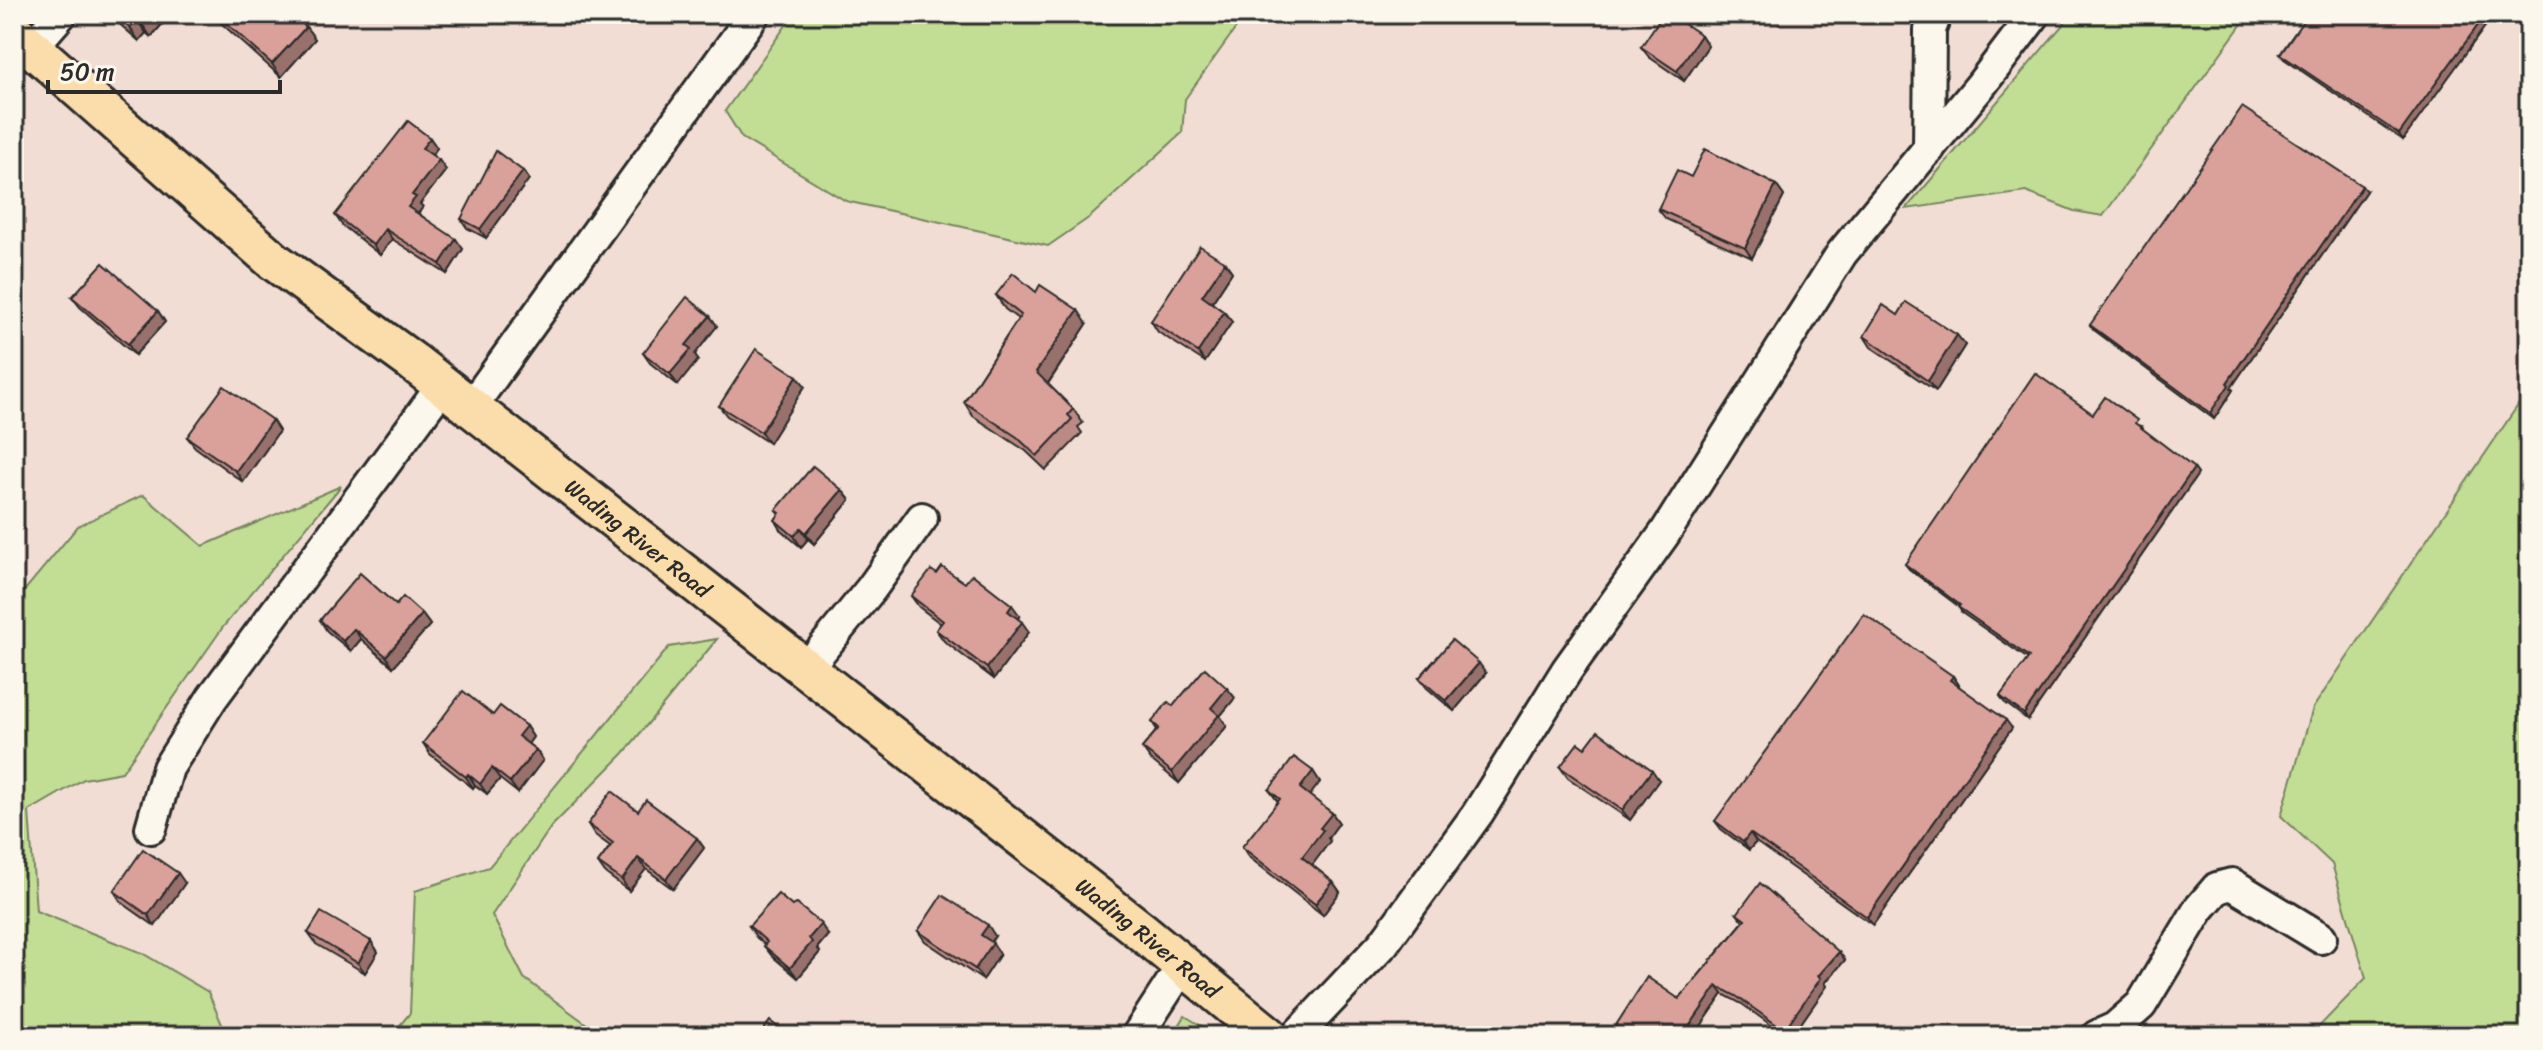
<svg xmlns="http://www.w3.org/2000/svg" width="2543" height="1050" font-family="Sriracha,sans-serif">
	<style>
		.green { fill: #c2dd94; stroke: #768460; stroke-width: 2 }
		.lines { fill: none; stroke-linecap: round; stroke-linejoin: round }
		.minor-casing { stroke: #2b2b2b; stroke-width: 36 }
		.major-casing { stroke: #2b2b2b; stroke-width: 44 }
		.minor { stroke: #fbf7ec; stroke-width: 30 }
		.major { stroke: #faddab; stroke-width: 38 }
		.wall { fill: #bb8a84; stroke: #2b2b2b; stroke-width: 2 }
		.shaded-wall { fill: #99716c; stroke: #2b2b2b; stroke-width: 2 }
		.building { fill: #daa19a; stroke: #2b2b2b; stroke-width: 2 }
		.labels { text-anchor: middle; stroke-width: 6; stroke-linejoin: round; paint-order: stroke }
		.street-label { font-size: 22px; fill: #2b2b2b; stroke: #fbf7ec }
	</style>
	<rect width="100%" height="100%" fill="#f1ddd3"/>
	<filter id="ink" filterUnits="userSpaceOnUse"><feTurbulence type="fractalNoise" baseFrequency=".0125" numOctaves="2"/><feDisplacementMap in="SourceGraphic" scale="16" xChannelSelector="R" yChannelSelector="G"/><feConvolveMatrix kernelMatrix="1 2 1 2 8 2 1 2 1" color-interpolation-filters="sRGB"/></filter>
	<g filter="url(#ink)">
		<!-- green -->
		<g class="green">
			<path d="M794,14H1246L1185,99L1182,133L1090,217L1048,246L846,201L742,138L725,111Z"/>
			<path d="M2072,14H2249L2103,216L2074,211L2026,192L1906,209Z"/>
			<path d="M2529,389V1036H2310L2366,978L2332,864L2281,816L2313,708Z"/>
			<path d="M341,486L223,627L122,772L84,779L29,811L36,911L142,953L208,992L227,1036H14V603L78,526L143,495L203,546Z"/>
			<path d="M717,639L624,753L551,827L492,915L524,978L603,1036H391L410,1013L415,891L489,867L669,647Z"/>
			<path d="M1185,1016L1218,1036H1173Z"/>
		</g>
		<g class="lines">
			<!-- minor casing -->
			<g class="minor-casing">
				<g id="minor">
					<path d="M31,48L61,14"/>
					<path d="M1929,149L1930,30L1936,14"/>
					<path d="M471,407L754,14"/>
					<path d="M806,669L871,589L922,518"/>
					<path d="M151,828L168,768L212,698L443,385"/>
					<path d="M1137,1036L1183,965"/>
					<path d="M1296,1036L1383,944L1478,813L1567,670L1665,533L1842,253L1981,85L2035,14"/>
					<path d="M2097,1036L2115,1028L2141,1005L2199,909L2217,888L2232,884L2321,938"/>
				</g>
			</g>
			<!-- major casing -->
			<g class="major-casing">
				<g id="major">
					<path id="s1" d="M14,32L274,261L413,362L1140,930L1269,1036"/>
				</g>
			</g>
			<!-- minor -->
			<use href="#minor" class="minor"/>
			<!-- major -->
			<use href="#major" class="major"/>
		</g>
		<!-- wall -->
		<g class="wall">
			<path d="M108,14H171L151,37L146,33L139,41Z"/>
			<path d="M211,14H292L306,27L315,39L281,77Z"/>
			<path d="M2494,14L2403,140L2284,59L2280,54Z"/>
			<path d="M1701,35L1708,46L1684,81L1649,57L1641,47Z"/>
			<path d="M430,138L437,148L432,155L446,170L420,204L423,207L418,213L463,249L447,274L392,239L380,255L342,225L335,215Z"/>
			<path d="M523,171L529,179L486,238L467,228L461,219Z"/>
			<path d="M1691,177L1776,185L1784,196L1752,258L1666,219L1658,209Z"/>
			<path d="M2366,191L2231,388L2233,390L2214,419L2094,330L2090,325Z"/>
			<path d="M1225,262L1232,272L1212,303L1224,312L1232,322L1205,362L1158,332L1151,321Z"/>
			<path d="M1036,292L1087,324L1048,384L1073,409L1083,423L1078,427L1082,433L1046,470L1026,451L973,416L964,402L1018,319L1005,309L996,295Z"/>
			<path d="M72,297L158,311L165,322L135,355L80,307Z"/>
			<path d="M1898,315L1957,335L1965,345L1936,391L1871,347L1864,336Z"/>
			<path d="M710,316L717,326L695,354L698,360L678,385L650,363L643,353Z"/>
			<path d="M797,376L805,386L769,443L727,416L719,406Z"/>
			<path d="M2093,414L2141,426L2140,427L2198,474L2028,720L2004,702L2000,696L2028,659L1962,613L1958,606L1909,569L1905,564Z"/>
			<path d="M272,420L279,431L243,482L195,447L187,437Z"/>
			<path d="M842,490L850,500L814,544L808,539L801,547L782,531L775,520L779,514L776,510Z"/>
			<path d="M937,574L965,583L1020,616L1017,619L1029,632L994,679L944,641L936,630L941,624L919,607L911,596Z"/>
			<path d="M396,605L422,614L430,625L393,667L361,639L351,651L327,631L320,620Z"/>
			<path d="M1486,673L1454,711L1427,688L1419,678Z"/>
			<path d="M1953,676L1959,685L1958,686L2012,728L1873,925L1756,842L1749,850L1721,829L1715,821Z"/>
			<path d="M1227,688L1235,698L1220,716L1227,726L1179,783L1150,759L1142,748L1157,730L1152,722L1173,706Z"/>
			<path d="M493,715L526,726L533,737L528,744L536,750L543,760L518,793L500,779L487,794L475,785L473,788L430,754L423,743Z"/>
			<path d="M1585,748L1659,780L1630,820L1568,778L1560,767Z"/>
			<path d="M1313,771L1320,782L1309,796L1332,813L1339,823L1328,838L1330,841L1312,865L1333,882L1340,892L1323,915L1250,858L1242,847L1278,802L1269,790Z"/>
			<path d="M638,811L697,838L704,848L673,889L646,869L629,891L605,873L598,863L610,846L595,835L588,824Z"/>
			<path d="M185,883L155,926L121,902L114,891Z"/>
			<path d="M1737,914L1839,952L1845,960L1825,983L1827,986L1792,1036H1786L1742,1004L1723,994L1694,1036H1609L1679,999L1743,922Z"/>
			<path d="M749,926L828,935L817,948L820,952L798,978L772,956L764,946L765,945L756,937Z"/>
			<path d="M918,931L995,936L991,942L1000,954L983,980L925,941Z"/>
			<path d="M308,933L371,941L378,952L365,973L316,944Z"/>
		</g>
		<!-- shaded-wall -->
		<g class="shaded-wall">
			<path d="M151,14H171L151,37L142,24Z"/>
			<path d="M2486,14H2494L2403,140L2399,134Z"/>
			<path d="M137,20L146,33L139,41L130,28Z"/>
			<path d="M306,27L315,39L281,77L272,64Z"/>
			<path d="M1701,35L1708,46L1684,81L1677,71Z"/>
			<path d="M430,138L437,148L429,158L422,148Z"/>
			<path d="M439,160L446,170L420,204L423,207L415,217L408,207L412,195Z"/>
			<path d="M523,171L529,179L486,238L480,229Z"/>
			<path d="M1776,185L1784,196L1752,258L1745,248Z"/>
			<path d="M2362,186L2366,191L2231,388L2233,390L2214,419L2210,413L2227,383Z"/>
			<path d="M385,229L392,239L380,255L373,245Z"/>
			<path d="M456,239L463,249L447,274L440,264Z"/>
			<path d="M1225,262L1232,272L1209,307L1202,296Z"/>
			<path d="M1078,310L1087,324L1046,386L1036,372Z"/>
			<path d="M158,311L165,322L135,355L128,344Z"/>
			<path d="M1224,312L1232,322L1205,362L1198,352Z"/>
			<path d="M710,316L717,326L695,354L698,360L678,385L670,374L686,345Z"/>
			<path d="M1957,335L1965,345L1936,391L1928,381Z"/>
			<path d="M797,376L805,386L769,443L761,432Z"/>
			<path d="M272,420L279,431L243,482L236,471Z"/>
			<path d="M2194,468L2198,474L2028,720L2024,714Z"/>
			<path d="M842,490L850,500L814,544L806,533Z"/>
			<path d="M801,528L808,539L801,547L794,536Z"/>
			<path d="M1012,605L1020,616L1015,622L1008,611Z"/>
			<path d="M422,614L430,625L393,667L386,656Z"/>
			<path d="M1022,622L1029,632L994,679L987,668Z"/>
			<path d="M354,629L361,639L351,651L343,641Z"/>
			<path d="M1479,663L1486,673L1454,711L1446,701Z"/>
			<path d="M1953,676L1959,685L1956,689L1950,680Z"/>
			<path d="M1227,688L1235,698L1220,716L1227,726L1179,783L1172,772L1211,708Z"/>
			<path d="M2006,720L2012,728L1873,925L1867,917Z"/>
			<path d="M526,726L533,737L526,747L518,736Z"/>
			<path d="M536,750L543,760L518,793L510,782Z"/>
			<path d="M492,768L500,779L487,794L480,784Z"/>
			<path d="M1652,770L1659,780L1630,820L1622,810Z"/>
			<path d="M1313,771L1320,782L1307,799L1300,788Z"/>
			<path d="M468,774L475,785L473,788L466,777Z"/>
			<path d="M1332,813L1339,823L1328,838L1330,841L1310,868L1302,857L1320,828Z"/>
			<path d="M1750,833L1756,842L1749,850L1743,842Z"/>
			<path d="M697,838L704,848L673,889L666,879Z"/>
			<path d="M638,858L646,869L629,891L622,880Z"/>
			<path d="M178,873L185,883L155,926L148,915Z"/>
			<path d="M1333,882L1340,892L1323,915L1315,904Z"/>
			<path d="M821,924L828,935L817,948L820,952L798,978L790,968L809,938Z"/>
			<path d="M988,925L995,936L988,946L981,935Z"/>
			<path d="M371,941L378,952L365,973L358,963Z"/>
			<path d="M993,943L1000,954L983,980L975,969Z"/>
			<path d="M1839,952L1845,960L1825,983L1827,986L1792,1036H1788L1784,1030L1818,976Z"/>
			<path d="M1717,986L1723,994L1694,1036H1686L1684,1034Z"/>
		</g>
		<!-- building -->
		<g class="building">
			<path d="M114,14H151L142,24L137,20L130,28Z"/>
			<path d="M216,14H292L306,27L272,64Z"/>
			<path d="M1663,14H1669L1701,35L1677,71L1641,47Z"/>
			<path d="M2308,14H2486L2399,134L2280,54Z"/>
			<path d="M2242,107L2362,186L2227,383L2229,385L2210,413L2090,325Z"/>
			<path d="M408,121L430,138L422,148L439,160L412,195L416,197L408,207L456,239L440,264L385,229L373,245L335,215Z"/>
			<path d="M1705,149L1776,185L1745,248L1658,209L1677,170L1691,177Z"/>
			<path d="M496,151L523,171L480,229L461,219Z"/>
			<path d="M1200,246L1225,262L1202,296L1224,312L1198,352L1151,321Z"/>
			<path d="M103,263L158,311L128,344L72,297Z"/>
			<path d="M1013,273L1036,292L1040,285L1078,310L1036,372L1073,409L1068,415L1072,419L1037,456L1017,437L964,402L1021,315L996,295Z"/>
			<path d="M687,297L710,316L686,345L691,349L670,374L643,353Z"/>
			<path d="M1906,302L1957,335L1928,381L1864,336L1883,305L1898,315Z"/>
			<path d="M756,349L797,376L761,432L719,406Z"/>
			<path d="M2035,373L2093,414L2105,397L2137,420L2135,423L2194,468L2024,714L2000,696L2029,657L1958,607L1960,605L1905,564Z"/>
			<path d="M224,386L272,420L236,471L187,437Z"/>
			<path d="M813,466L842,490L806,533L801,528L794,536L775,520L780,513L776,510Z"/>
			<path d="M942,567L965,583L972,574L1012,605L1008,611L1022,622L987,668L936,630L943,621L911,596L931,570L937,574Z"/>
			<path d="M360,573L396,605L403,597L422,614L386,656L354,629L343,641L320,620Z"/>
			<path d="M1864,614L1953,676L1950,680L2006,720L1867,917L1750,833L1743,842L1715,821Z"/>
			<path d="M1452,640L1479,663L1446,701L1419,678Z"/>
			<path d="M1205,668L1227,688L1211,708L1219,715L1172,772L1142,748L1159,728L1152,722L1168,702L1173,706Z"/>
			<path d="M463,691L493,715L500,706L526,726L518,736L536,750L510,782L492,768L480,784L468,774L466,777L423,743Z"/>
			<path d="M1598,731L1652,770L1622,810L1560,767L1578,743L1585,748Z"/>
			<path d="M1294,757L1313,771L1300,788L1332,813L1320,828L1323,830L1302,857L1333,882L1315,904L1242,847L1280,799L1269,790Z"/>
			<path d="M612,791L638,811L646,800L697,838L666,879L638,858L622,880L598,863L613,843L588,824Z"/>
			<path d="M143,849L178,873L148,915L114,891Z"/>
			<path d="M1760,883L1839,952L1818,976L1821,978L1784,1030L1736,996L1717,986L1684,1034L1688,1036H1609L1647,977L1679,999L1745,920L1737,914Z"/>
			<path d="M778,894L792,906L797,904L821,924L809,938L812,942L790,968L764,946L767,942L749,926Z"/>
			<path d="M942,895L988,925L981,935L993,943L975,969L918,931Z"/>
			<path d="M321,912L371,941L358,963L308,933Z"/>
			<path d="M770,1021L789,1036H759Z"/>
			<path d="M900,1028L910,1036H894Z"/>
		</g>
	</g>
	<g class="labels">
		<!-- street labels -->
		<g class="street-label">
			<text dy="8" stroke="none"><textPath href="#s1" startOffset="804">Wading River Road</textPath></text>
			<text dy="8" stroke="none"><textPath href="#s1" startOffset="1452">Wading River Road</textPath></text>
		</g>
	</g>
	<!-- margin -->
	<rect width="2543" height="1050" fill="none" stroke="#fbf7ec" stroke-width="48"/>
	<rect x="24" y="24" width="2495" height="1002" fill="none" stroke="#2b2b2b" stroke-width="3" filter="url(#ink)"/>
	<!-- scale -->
	<path d="M48 80v12h232v-12" fill="none" stroke="#2b2b2b" stroke-width="4"/>
	<text x="60" y="80" font-size="24" fill="#2b2b2b" stroke="#fbf7ec" stroke-width="6" paint-order="stroke">50 m</text>
</svg>
